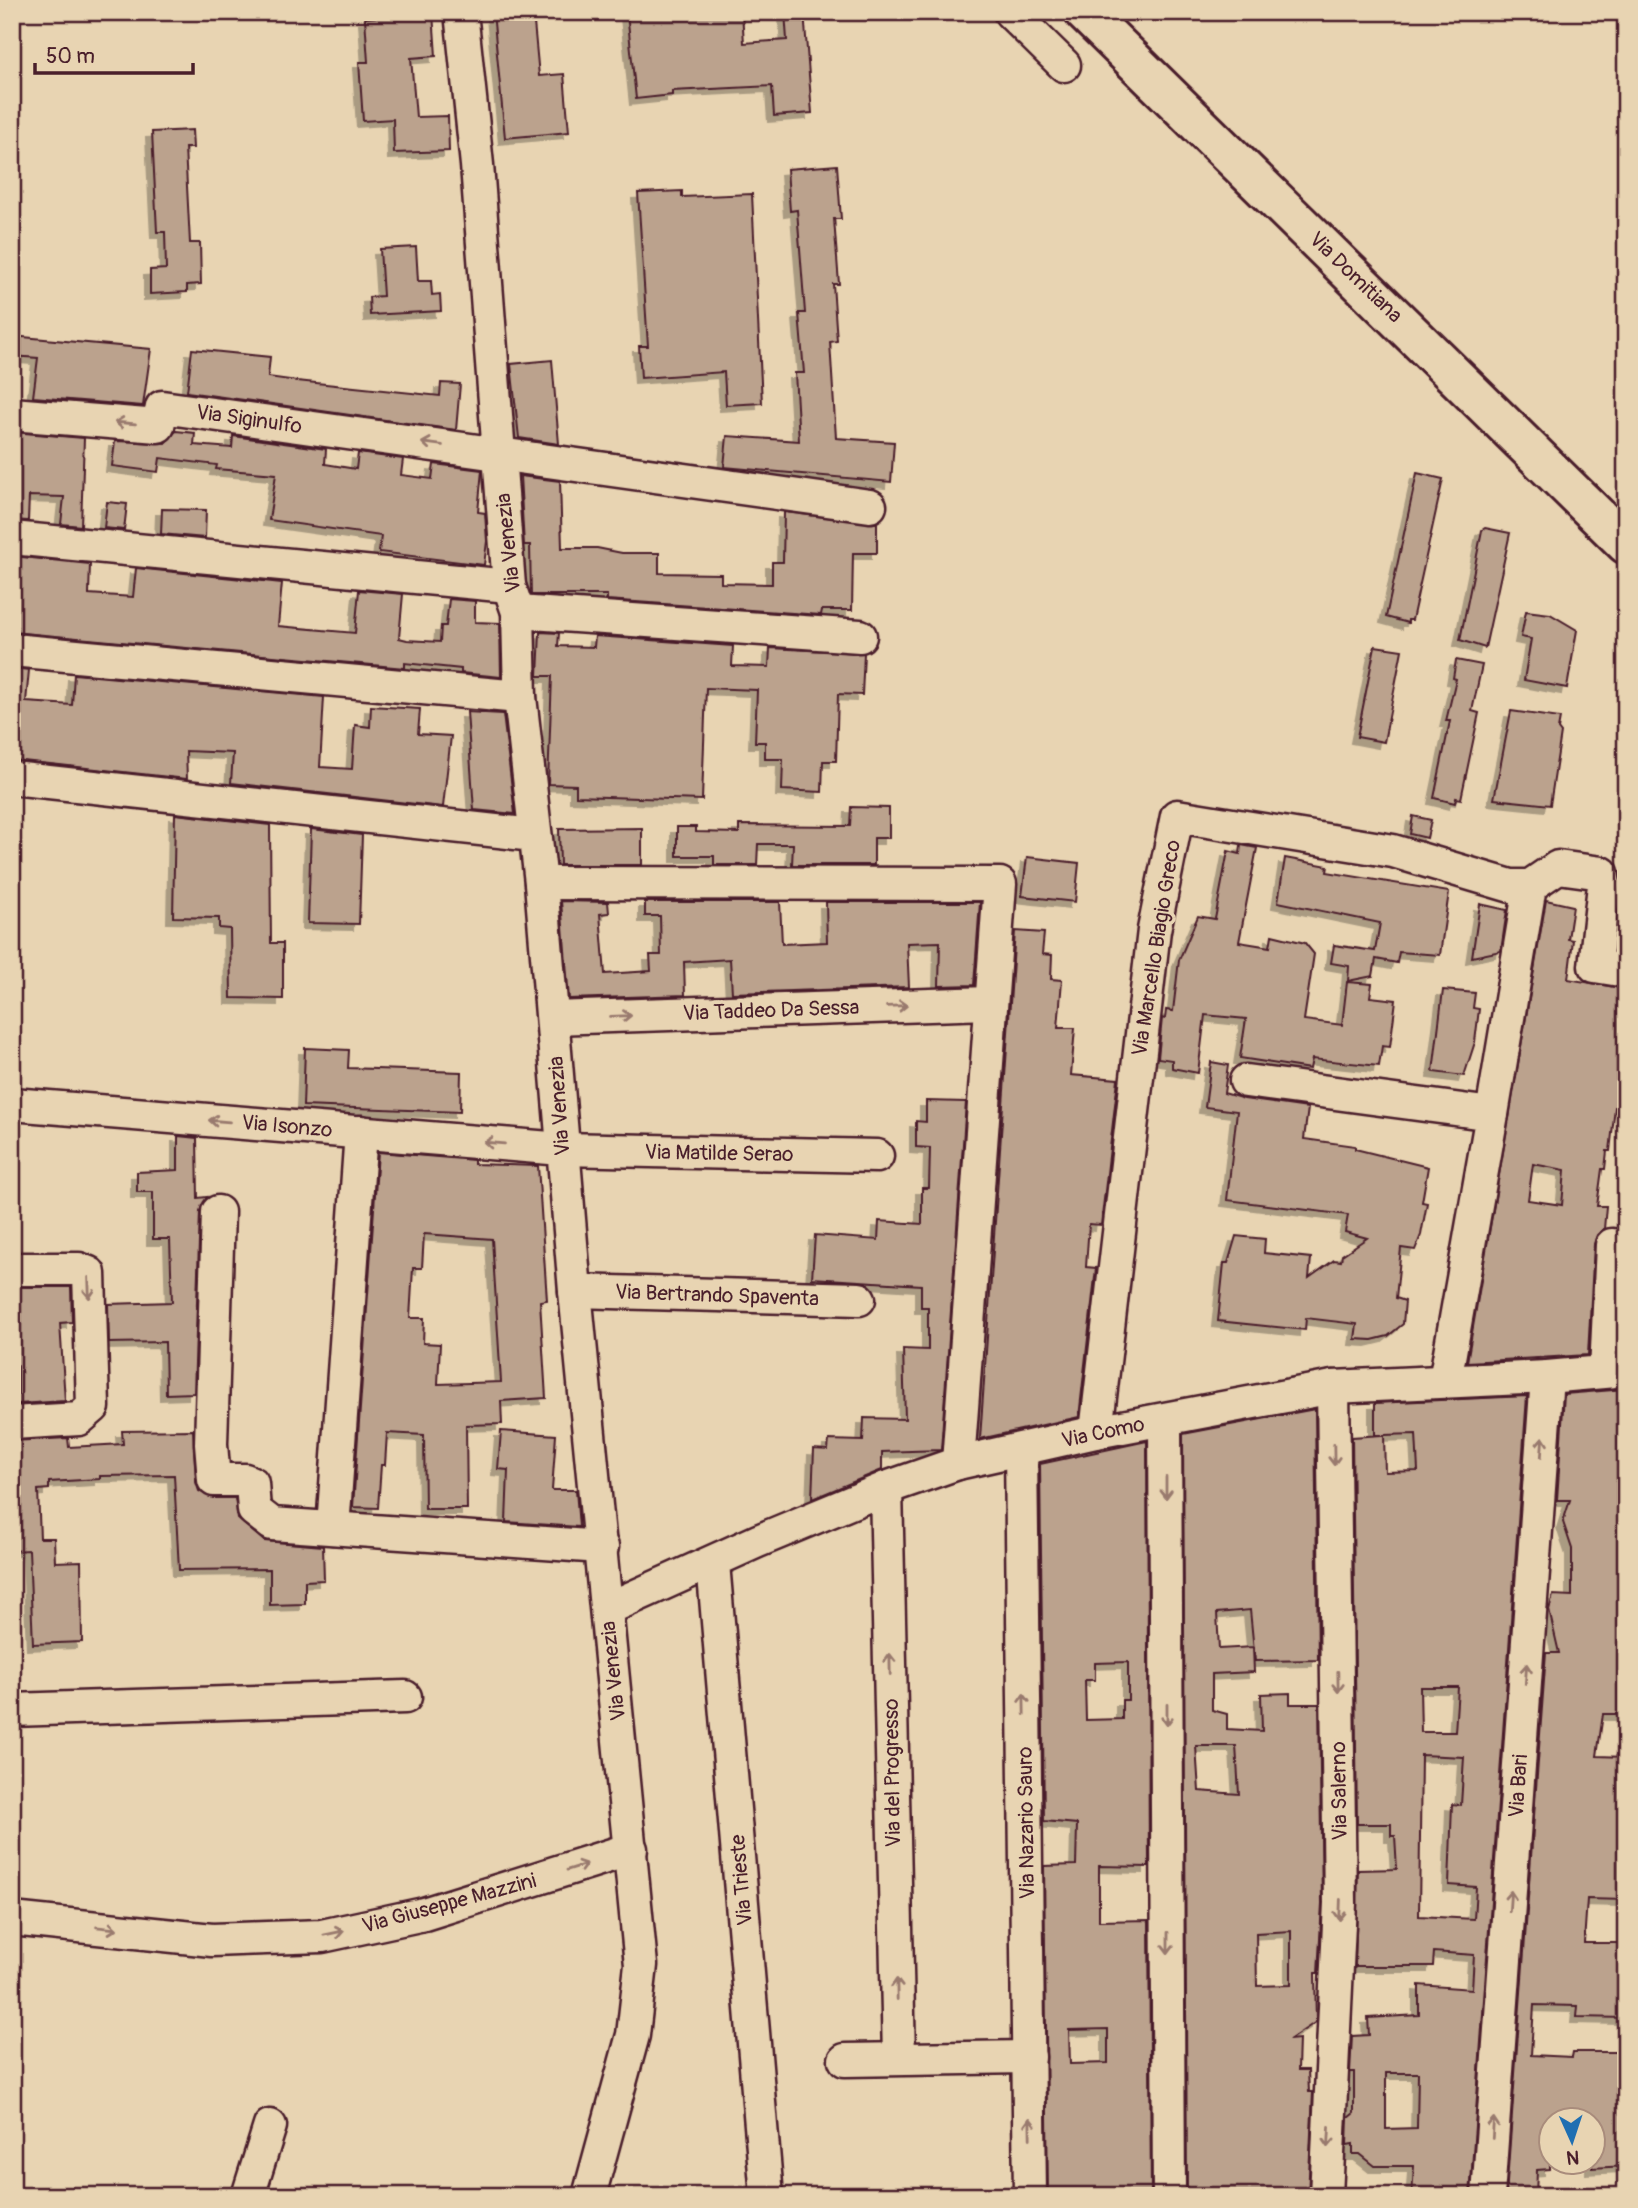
<svg xmlns="http://www.w3.org/2000/svg" width="1638" height="2208" font-family="Pangolin,sans-serif">
	<style>
		.building { fill: #bba28d; stroke: #4a1f2b; stroke-width: 2; fill-rule: evenodd; filter: url(#shadow) }
		.lines { fill: none; stroke-linecap: round; stroke-linejoin: round }
		.minor-casing { stroke: #4a1f2b; stroke-width: 37 }
		.major-casing { stroke: #4a1f2b; stroke-width: 44 }
		.minor { stroke: #e8d4b2; stroke-width: 32 }
		.major { stroke: #e8d4b2; stroke-width: 38 }
		.oneway { stroke: #997a6e }
		.labels { text-anchor: middle; stroke-width: 7; stroke-linejoin: round; paint-order: stroke }
		.street-label { font-size: 21px; fill: #4a1f2b; stroke: #e8d4b2 }
	</style>
	<defs>
		<filter id="shadow"><feDropShadow dx="-6" dy="6" stdDeviation="0" flood-color="#0004"/></filter>
	</defs>
	<rect width="100%" height="100%" fill="#e8d4b2"/>
	<filter id="ink" filterUnits="userSpaceOnUse"><feTurbulence type="fractalNoise" baseFrequency=".0143" numOctaves="2"/><feDisplacementMap in="SourceGraphic" scale="14" xChannelSelector="R" yChannelSelector="G"/><feConvolveMatrix kernelMatrix="1 2 1 2 8 2 1 2 1" color-interpolation-filters="sRGB"/></filter>
	<g filter="url(#ink)">
		<!-- building -->
		<g class="building">
			<path d="M493,12H533L539,76L564,74L569,132L505,138Z"/>
			<path d="M627,12H742L744,43L787,40L785,12H804L812,113L774,116L772,86L672,91V95L636,99Z"/>
			<path d="M433,13L436,56L411,58L416,117L448,116L449,151L394,153L393,119L363,121L359,62H368L365,18Z"/>
			<path d="M192,130L193,148H185L190,243H200L201,284L187,285V292L150,294V270L166,269L165,232H157L152,132Z"/>
			<path d="M837,165L841,219H834L839,284H833L837,341L830,342L836,438L894,442L891,482L724,467L727,436L799,441L795,373H804L799,313H805L797,210L790,211L787,169Z"/>
			<path d="M682,191V197L752,194L762,403L726,405L724,372L641,378L639,346H648L638,193Z"/>
			<path d="M416,247L418,281H431L432,295L440,294L441,311L370,315L369,297L383,296L380,249Z"/>
			<path d="M12,336L151,349L143,406L33,397L38,358L12,356Z"/>
			<path d="M192,349L270,357L268,377L297,381L440,396L441,383L460,384L456,430L187,392Z"/>
			<path d="M552,360L559,444L519,438L511,364Z"/>
			<path d="M176,431L195,433L194,445L232,448L233,436L326,449L325,464L356,469L358,453L403,459L401,475L432,479L434,464L482,470L478,512L485,513L487,541L484,565L379,552L381,536L269,520L276,474L216,469L217,465L160,458L158,472L112,466L115,441L165,443Z"/>
			<path d="M12,432L84,438L81,526L61,524L64,497L29,496L28,521L12,520Z"/>
			<path d="M1417,473L1443,479L1412,620H1408V623L1386,617Z"/>
			<path d="M520,476L560,481L562,548H597L622,553H659V573L721,574V583L772,584V562H783L784,512L877,523V553H853L852,610H822L821,615L607,600V595H531L530,545H524Z"/>
			<path d="M107,502L127,504L124,530L104,528Z"/>
			<path d="M162,509L206,510L205,538L161,534Z"/>
			<path d="M1485,528L1510,533L1485,648L1460,640L1482,530Z"/>
			<path d="M12,556L90,564L89,594L133,597L136,568L282,583L278,626L355,633L359,590L403,594L399,638L407,640L440,642L441,626H446L449,599L475,601V622L500,623L501,677L461,673V669L405,663V668L12,632Z"/>
			<path d="M1526,611L1550,614L1577,630L1567,688L1524,680L1531,639L1521,637Z"/>
			<path d="M540,632L559,633L558,646L594,647L595,636L733,646L732,666L769,667L770,648L864,653L862,695L838,694L836,761H823L822,792L782,790L783,759H765V742H755L757,690L706,688L702,800L576,796V785L548,784L552,676H538Z"/>
			<path d="M1375,646L1402,650L1384,742L1357,737Z"/>
			<path d="M1456,660L1482,665L1472,711L1479,713L1461,799L1456,798L1455,803L1434,798L1450,721H1446L1456,679L1453,678Z"/>
			<path d="M12,668L29,670L26,702L72,705L74,674L324,697L320,767L352,769L355,725L370,727L371,706L420,709L418,734L451,736L443,807L231,783L233,753L186,751L187,779L14,760L16,720H12Z"/>
			<path d="M1511,711L1560,718L1558,729L1561,733L1550,805L1494,799Z"/>
			<path d="M467,712L503,714L515,814L474,810Z"/>
			<path d="M851,807L889,808V838H874V865H792L793,844H758L757,865H714V856H677V827H696V832L739,833V825L850,826Z"/>
			<path d="M175,814L270,825L271,943H283V999L231,998L230,929L219,928V918L173,917Z"/>
			<path d="M1413,816L1431,820L1427,838L1410,834Z"/>
			<path d="M642,828V865H560L559,829Z"/>
			<path d="M311,829L362,835L359,924L308,923Z"/>
			<path d="M1241,845L1257,848L1239,942L1270,947L1272,935L1305,943L1314,954L1304,1020L1342,1025L1347,982L1372,984L1370,997L1396,1000L1390,1047L1382,1046L1379,1066L1312,1059L1310,1069L1240,1058L1246,1019L1205,1015L1198,1073L1172,1068V1060L1158,1058L1162,1018L1165,1019L1166,1010L1173,1011L1179,960L1198,916L1215,919L1228,851L1240,854Z"/>
			<path d="M1027,857L1079,863L1075,902L1022,896Z"/>
			<path d="M1285,858L1328,866L1327,872L1449,892L1440,955L1399,952L1397,963L1376,959L1373,976L1348,981L1349,966L1331,963L1334,945L1375,951L1380,923L1278,902Z"/>
			<path d="M1546,900L1573,906L1568,939L1573,940L1568,979L1626,989V1108L1615,1107L1610,1151H1607L1605,1169H1602L1597,1206H1606L1604,1229L1597,1235L1594,1244L1588,1355L1467,1362ZM1533,1164L1565,1170L1562,1205L1528,1200Z"/>
			<path d="M561,901L608,902L609,913L600,914L605,974L651,971L650,955H661L660,916H645V902H780L782,944L827,942L826,902H980L974,985L939,986L940,942L907,943L909,987L732,993L730,959L684,962L685,995L569,999Z"/>
			<path d="M1480,904L1507,910L1501,951L1472,957Z"/>
			<path d="M1015,931L1044,933L1042,954L1052,955L1051,979L1062,980L1058,1028H1075L1071,1075L1118,1079L1101,1225L1089,1224L1086,1267L1096,1268L1079,1417L980,1439Z"/>
			<path d="M1443,990L1475,993L1473,1008L1479,1009L1475,1042L1464,1076L1433,1072Z"/>
			<path d="M305,1048L349,1050L348,1068L461,1072L460,1112L303,1106Z"/>
			<path d="M1211,1062L1228,1065L1224,1093L1244,1099L1308,1108L1304,1139L1355,1146V1149L1428,1167L1422,1202L1427,1203L1421,1235L1415,1250L1401,1248L1396,1298L1405,1301L1403,1324L1388,1336L1372,1340L1355,1339L1357,1324L1306,1318L1305,1330L1218,1321L1224,1263H1228L1236,1236L1265,1239L1264,1253L1311,1258L1309,1278L1334,1260L1341,1261L1342,1255L1367,1238L1345,1232L1348,1215L1227,1200L1237,1111L1205,1107Z"/>
			<path d="M926,1101L966,1102L941,1450L882,1452V1470L812,1499L814,1449L828,1450L829,1440L863,1441L864,1418L905,1419L903,1349L928,1350V1307H921V1285L812,1278L815,1235L878,1240L879,1221L922,1224V1188H929L930,1148L916,1147V1121L926,1122Z"/>
			<path d="M178,1136L197,1138L198,1198L207,1197L200,1211L194,1393L166,1394L165,1342L109,1343L108,1304L172,1302L170,1239H153V1192H137V1172L178,1170Z"/>
			<path d="M378,1152L474,1160V1164L538,1166L547,1300L540,1301L546,1398L501,1401L502,1424L466,1425L467,1509H425L424,1435L387,1433L385,1465H381L378,1508L353,1507ZM424,1234L492,1239L501,1382L438,1384L440,1344L423,1343L424,1318H410L413,1268H422Z"/>
			<path d="M12,1287H71L72,1322L60,1323L65,1401L18,1404V1366L12,1364Z"/>
			<path d="M1626,1389V1714H1603L1597,1756L1626,1757V1900L1587,1899L1584,1943H1626V2018L1577,2017L1578,2006L1534,2005L1531,2055L1572,2057L1573,2052H1626V2166L1592,2168V2120H1550V2169L1537,2170L1536,2196H1506L1546,1653H1559L1549,1610L1553,1595L1572,1596V1549L1563,1522L1570,1500H1557L1564,1394Z"/>
			<path d="M1527,1396L1470,2196H1412L1414,2166H1375L1360,2154H1353V2144L1347,2145L1348,2118L1354,2113V2072H1350L1352,2036L1369,2035L1368,2018L1419,2015V1985L1472,1989L1474,1955L1434,1952L1433,1966H1355L1358,1870L1397,1869L1395,1836H1391V1824H1357L1352,1437L1382,1435H1375V1403ZM1416,1434L1418,1471L1385,1472L1384,1435ZM1420,1687H1458L1455,1732H1421ZM1421,1755L1464,1757L1461,1805L1452,1804L1449,1885L1476,1887L1474,1919L1419,1916ZM1386,2073H1418L1417,2128L1386,2129Z"/>
			<path d="M1315,1409L1318,1660L1255,1661L1250,1610L1217,1613L1219,1649L1253,1647L1254,1672L1212,1674V1710L1227,1714V1729L1262,1731L1261,1694L1290,1693V1704H1319L1322,1903L1318,1973H1315L1316,2022L1289,2040L1299,2039L1298,2070H1308L1309,2092H1313L1308,2196L1187,2195L1183,1434ZM1196,1746H1236L1239,1794L1199,1791ZM1291,1931V1985L1257,1986L1256,1933Z"/>
			<path d="M193,1430L196,1482L199,1491L213,1498H235L238,1519L264,1541L323,1546L324,1580L305,1581V1604L270,1605V1569L179,1570L174,1475L100,1476V1479L49,1482V1489L38,1490L40,1538H54L55,1562L81,1561L82,1642L33,1644L29,1550L12,1551V1441L68,1438L69,1447L123,1444L122,1431Z"/>
			<path d="M501,1431L556,1435L552,1490H576L579,1527L506,1522L508,1470L498,1469Z"/>
			<path d="M1147,1441L1149,1867L1099,1866V1921L1149,1920L1151,2196H1048L1044,1866L1076,1865L1077,1824L1044,1821L1040,1464ZM1128,1662V1700H1122V1719L1086,1720L1085,1680H1095V1663ZM1108,2029V2063L1070,2064L1069,2030Z"/>
		</g>
		<g class="lines">
			<!-- minor casing -->
			<g class="minor-casing">
				<g id="minor">
					<path d="M461,12L477,165L509,586L518,612L520,697L541,883L575,1291L641,1965L633,2035L589,2196"/>
					<path d="M1010,12L1064,65"/>
					<path d="M12,414L158,426L162,407L870,506"/>
					<path d="M12,538L509,586"/>
					<path d="M518,612L860,636"/>
					<path d="M12,650L520,697"/>
					<path d="M12,778L534,835"/>
					<path d="M541,883L1000,884L958,1463"/>
					<path d="M553,1018L989,1003"/>
					<path d="M1246,1081L1492,1114L1445,1381"/>
					<path d="M12,1104L562,1149L877,1156"/>
					<path d="M1492,1114L1530,886"/>
					<path d="M218,1212L211,1444L214,1480H245L252,1483L254,1510L272,1524L602,1547"/>
					<path d="M12,1269H79L89,1273L93,1407L79,1419L12,1423"/>
					<path d="M575,1291L859,1299"/>
					<path d="M1606,1371L1612,1245"/>
					<path d="M1165,1420L1169,2196"/>
					<path d="M1096,1432L1154,930L1177,816L1393,851L1511,886H1530L1558,867L1602,873L1604,885L1595,966L1626,971"/>
					<path d="M1021,1450L1030,2196"/>
					<path d="M886,1488L899,2058"/>
					<path d="M333,1528L361,1132"/>
					<path d="M713,1563L767,2196"/>
					<path d="M607,1609L758,1541L886,1488L958,1463L1096,1432L1333,1387L1547,1377L1626,1370"/>
					<path d="M12,1710L405,1697"/>
					<path d="M12,1919L212,1940L322,1936L424,1914L631,1849"/>
					<path d="M845,2060L1029,2057"/>
					<path d="M248,2196L270,2126"/>
					<path d="M1326,2196L1340,1903L1333,1387"/>
					<path d="M1488,2196L1547,1377"/>
				</g>
			</g>
			<!-- major casing -->
			<g class="major-casing">
				<path id="major" d="M1084,12L1626,544"/>
			</g>
			<!-- minor -->
			<use href="#minor" class="minor"/>
			<!-- major -->
			<use href="#major" class="major"/>
		</g>
		<!-- one-way arrows -->
		<defs><path id="oneway-shaft" d="M-6 0H5M1.5-3L5.5 0L1.5 3" fill="none" stroke-width="1.6" stroke-linecap="round" stroke-linejoin="round" transform="scale(1.75)"/></defs>
		<g class="oneway">
			<use href="#oneway-shaft" transform="translate(125 423) rotate(-175)"/>
			<use href="#oneway-shaft" transform="translate(432 444) rotate(-172)"/>
			<use href="#oneway-shaft" transform="translate(897 1006) rotate(-2)"/>
			<use href="#oneway-shaft" transform="translate(621 1016) rotate(-2)"/>
			<use href="#oneway-shaft" transform="translate(219 1121) rotate(-175)"/>
			<use href="#oneway-shaft" transform="translate(494 1143) rotate(-175)"/>
			<use href="#oneway-shaft" transform="translate(89 1288) rotate(88)"/>
			<use href="#oneway-shaft" transform="translate(1542 1447) rotate(-86)"/>
			<use href="#oneway-shaft" transform="translate(1334 1455) rotate(89)"/>
			<use href="#oneway-shaft" transform="translate(1166 1488) rotate(90)"/>
			<use href="#oneway-shaft" transform="translate(890 1664) rotate(-91)"/>
			<use href="#oneway-shaft" transform="translate(1526 1674) rotate(-86)"/>
			<use href="#oneway-shaft" transform="translate(1338 1682) rotate(89)"/>
			<use href="#oneway-shaft" transform="translate(1024 1704) rotate(-91)"/>
			<use href="#oneway-shaft" transform="translate(1167 1715) rotate(90)"/>
			<use href="#oneway-shaft" transform="translate(577 1867) rotate(-17)"/>
			<use href="#oneway-shaft" transform="translate(1510 1901) rotate(-86)"/>
			<use href="#oneway-shaft" transform="translate(1340 1910) rotate(92)"/>
			<use href="#oneway-shaft" transform="translate(107 1928) rotate(6)"/>
			<use href="#oneway-shaft" transform="translate(334 1933) rotate(-12)"/>
			<use href="#oneway-shaft" transform="translate(1168 1943) rotate(90)"/>
			<use href="#oneway-shaft" transform="translate(897 1989) rotate(-91)"/>
			<use href="#oneway-shaft" transform="translate(1030 2128) rotate(-91)"/>
			<use href="#oneway-shaft" transform="translate(1493 2128) rotate(-86)"/>
			<use href="#oneway-shaft" transform="translate(1329 2137) rotate(93)"/>
		</g>
	</g>
	<g class="labels">
		<!-- street labels -->
		<g class="street-label">
			<text transform="translate(1356 277) rotate(44)" y="7">Via Domitiana</text>
			<text transform="translate(249 419) rotate(8)" y="7">Via Siginulfo</text>
			<text transform="translate(508 543) rotate(-96)" y="7">Via Venezia</text>
			<text transform="translate(1156 948) rotate(-81)" y="7">Via Marcello Biagio Greco</text>
			<text transform="translate(771 1010) rotate(-2)" y="7">Via Taddeo Da Sessa</text>
			<text transform="translate(559 1106) rotate(-94)" y="7">Via Venezia</text>
			<text transform="translate(287 1126) rotate(5)" y="7">Via Isonzo</text>
			<text transform="translate(719 1153) rotate(1)" y="7">Via Matilde Serao</text>
			<text transform="translate(717 1295) rotate(2)" y="7">Via Bertrando Spaventa</text>
			<text transform="translate(1103 1432) rotate(-12)" y="7">Via Como</text>
			<text transform="translate(613 1671) rotate(-96)" y="7">Via Venezia</text>
			<text transform="translate(892 1773) rotate(-91)" y="7">Via del Progresso</text>
			<text transform="translate(1518 1786) rotate(-86)" y="7">Via Bari</text>
			<text transform="translate(1339 1791) rotate(-91)" y="7">Via Salerno</text>
			<text transform="translate(1026 1823) rotate(-91)" y="7">Via Nazario Sauro</text>
			<text transform="translate(741 1880) rotate(-95)" y="7">Via Trieste</text>
			<text transform="translate(449 1903) rotate(-15)" y="7">Via Giuseppe Mazzini</text>
		</g>
	</g>
	<!-- margin -->
	<rect width="1638" height="2208" fill="none" stroke="#e8d4b2" stroke-width="42"/>
	<rect x="21" y="21" width="1596" height="2166" fill="none" stroke="#4a1f2b" stroke-width="2.5" filter="url(#ink)"/>
	<!-- north arrow -->
	<g transform="translate(1572 2141) rotate(177)"><circle r="33" fill="#e8d4b2" stroke="#a98c7c" stroke-width="2"/>
	<path d="M0-5L12 26L0 18L-12 26Z" fill="#1f6fb2"/>
	<text y="-10" font-size="19" font-weight="bold" text-anchor="middle" fill="#4a1f2b">N</text>
	</g>
	<!-- scale -->
	<path d="M35 63v10h158v-10" fill="none" stroke="#4a1f2b" stroke-width="3.5"/>
	<text x="46" y="63" font-size="21" fill="#4a1f2b" stroke="#e8d4b2" stroke-width="5" paint-order="stroke">50 m</text>
</svg>
